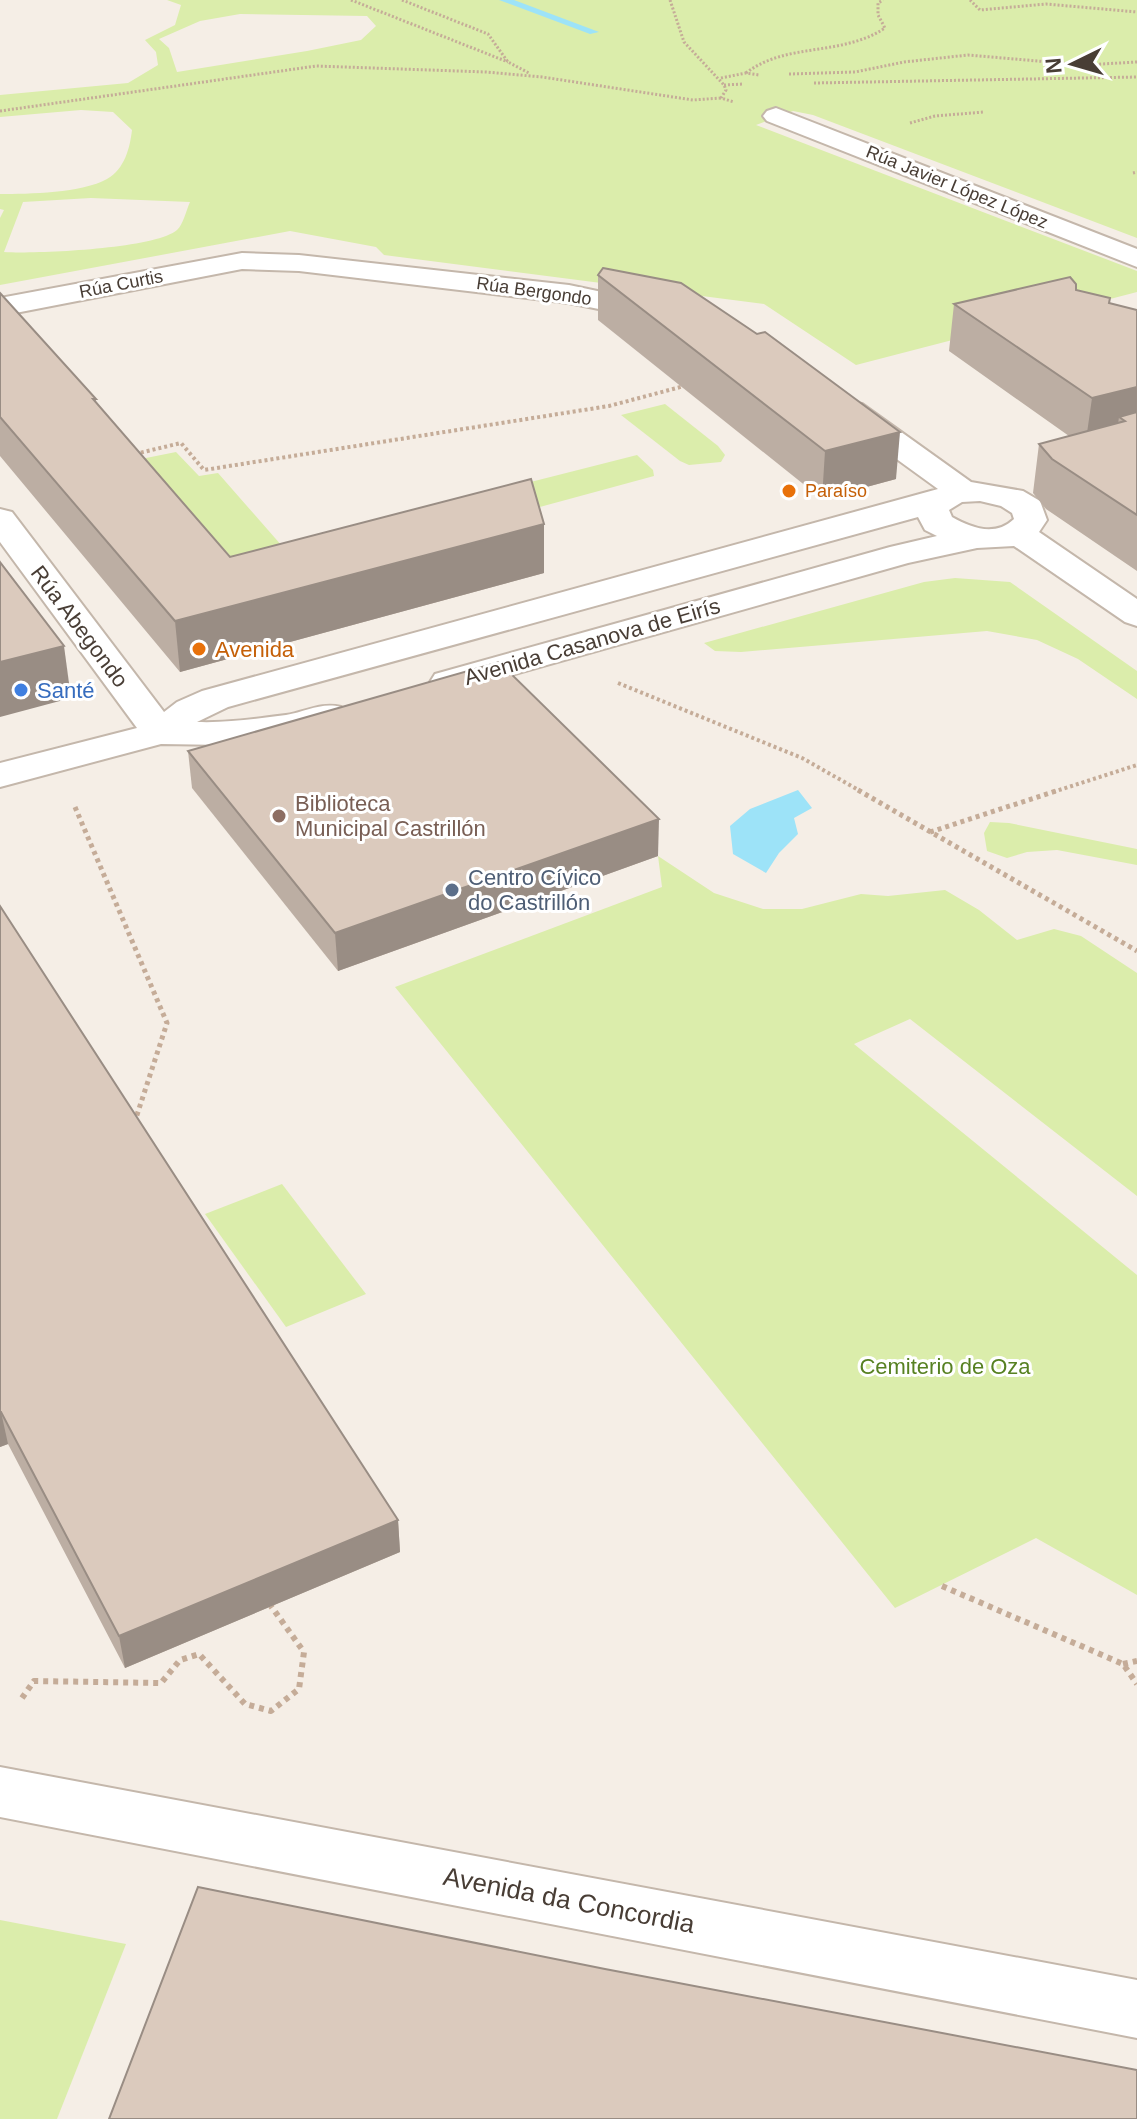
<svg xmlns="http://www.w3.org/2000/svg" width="1137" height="2119" font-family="Helvetica,sans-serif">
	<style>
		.green { fill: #dbedab; fill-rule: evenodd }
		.water { fill: #9de3f8 }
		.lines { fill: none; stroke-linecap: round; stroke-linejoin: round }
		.stream { fill: #9de3f8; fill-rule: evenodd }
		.street-casing { stroke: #c4b7ab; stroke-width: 4 }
		.path-far3 { stroke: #c5ac98; stroke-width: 3; stroke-dasharray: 2 2; stroke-linecap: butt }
		.path-far2 { stroke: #c5ac98; stroke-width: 4; stroke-dasharray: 3 3; stroke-linecap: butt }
		.path-far1 { stroke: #c5ac98; stroke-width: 5; stroke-dasharray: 4 4; stroke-linecap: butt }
		.path { stroke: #c5ac98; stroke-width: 6; stroke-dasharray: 5 5; stroke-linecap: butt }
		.street { fill: #fff; fill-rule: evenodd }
		.wall { fill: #bcaea3 }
		.shaded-wall { fill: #998d84 }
		.building { fill: #dbcabd; stroke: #998d84; stroke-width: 2 }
		.food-dot { fill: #e8710a; stroke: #fff; stroke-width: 3 }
		.shop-dot { fill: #3f7fe0; stroke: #fff; stroke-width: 3 }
		.education-dot { fill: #8d6e63; stroke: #fff; stroke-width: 3 }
		.service-dot { fill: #5c6f8a; stroke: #fff; stroke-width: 3 }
		.labels { text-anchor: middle; stroke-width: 6; stroke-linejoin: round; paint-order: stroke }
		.far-street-label { font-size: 18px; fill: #483d35; stroke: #fff }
		.far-food-label { font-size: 18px; fill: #c56008; stroke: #fff; text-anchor: start }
		.street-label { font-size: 22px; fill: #483d35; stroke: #fff }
		.food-label { font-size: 22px; fill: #c56008; stroke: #fff; text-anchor: start }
		.shop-label { font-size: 22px; fill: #366cbe; stroke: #fff; text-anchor: start }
		.education-label { font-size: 22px; fill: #785e54; stroke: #fff; text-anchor: start }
		.service-label { font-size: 22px; fill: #4e5e75; stroke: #fff; text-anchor: start }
		.park-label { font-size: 22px; fill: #578122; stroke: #fff }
		.near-street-label { font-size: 26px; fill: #483d35; stroke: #fff }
	</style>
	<rect width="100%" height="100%" fill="#f5eee6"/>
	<!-- green -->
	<g class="green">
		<path d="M167,0H1137V238L813,115L793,111L756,125L1137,271V292L856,365L764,304L384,255L376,247L290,231L0,285V218L4,210L0,209V194C29,194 82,193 107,179C125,169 130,147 132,130L113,112L81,110L0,117V95L128,83L158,65L156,52L145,40L175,25L181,5ZM240,14L367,16L376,26L361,40L307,51L177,72L169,48L159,39L200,21ZM91,198L190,202C186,211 183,225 177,230C155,249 35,254 4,252L23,202Z"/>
		<path d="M665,404L718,446L725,455L721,462L689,465L680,461L621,415Z"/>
		<path d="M176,452L199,476L218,473L282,546L248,575L141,459Z"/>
		<path d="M637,455L653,470L654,476L352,558L315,537Z"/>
		<path d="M955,578L1010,582L1137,671V699L1078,659L1037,640L987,631L741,652L715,651L704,643L924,582Z"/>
		<path d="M990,822L1009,823L1137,849V865L1057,850L1027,852L1007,858L987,851L984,833Z"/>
		<path d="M658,856L714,893L763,909H802L861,894L888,896L945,890L979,910L1017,940L1054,929L1081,936L1137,973V1196L910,1019L854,1044L1137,1275V1595L1036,1538L895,1608L395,987L662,887Z"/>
		<path d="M282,1184L366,1294L286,1327L205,1214Z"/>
		<path d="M0,1920L126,1944L57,2119H0Z"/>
	</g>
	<!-- water -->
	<path class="water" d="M798,790L812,808L794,818L798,834L779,853L766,873L733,854L730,826L750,809Z"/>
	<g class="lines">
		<!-- stream -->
		<path class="stream" d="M499,0H514L599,32L590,34Z"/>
		<!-- street casing -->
		<g class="street-casing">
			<g id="street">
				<path d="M776,108L1137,249V267L767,121L763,116L767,111Z"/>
				<path d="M242,253L299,255L569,285L668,306L673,312L668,318L658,321L569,303L299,271L242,269L0,316V298Z"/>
				<path d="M851,402L862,404L971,482L1023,491L1040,501L1047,520L1039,532L1137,599V626L1125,622L1014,546L977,548L908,563L448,693L435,690L430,682L435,674L890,547L937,536L925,530L918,517L228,707L197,722C227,723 256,719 286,715C306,712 321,702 341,707L347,715L341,723L294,736L225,745L161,744L0,787V763L137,728L0,542V509L12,512L164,712L177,702L202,691L938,489L840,418L835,411L840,404ZM980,501L1001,506L1012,513L1014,519C995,537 972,528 952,517L949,510L962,502Z"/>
				<path d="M0,1767L1137,1980V2038L0,1817Z"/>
			</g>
		</g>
		<!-- path-far3 -->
		<g class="path-far3">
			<path d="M351,0L508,62"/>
			<path d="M402,0L488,34L508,62L529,73"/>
			<path d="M670,0L684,42L724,85L726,90L721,98L734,102"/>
			<path d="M970,0L980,10L1046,4L1137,12"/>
			<path d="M746,73C786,42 841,57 885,28L878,15V3L883,0"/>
			<path d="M789,74L855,72L904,62L968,55L1084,65L1137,62"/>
			<path d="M721,78L746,73L759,75"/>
			<path d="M814,83L1137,77"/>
			<path d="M724,85L744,84"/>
			<path d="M0,111L316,66L486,72L542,77L693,100L721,98"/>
			<path d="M910,123L935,116L984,112"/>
			<path d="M1133,173L1137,172"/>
		</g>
		<!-- path-far2 -->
		<g class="path-far2">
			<path d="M135,454L181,443L204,470L609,406L688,385"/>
			<path d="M618,683L802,758L862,792"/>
			<path d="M1053,792L1137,765"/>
		</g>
		<!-- path-far1 -->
		<g class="path-far1">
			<path d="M858,790L1137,951"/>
			<path d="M75,807L167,1023L135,1121"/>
			<path d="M930,832L1059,790"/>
		</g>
		<!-- path -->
		<g class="path">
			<path d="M942,1586L1123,1664L1137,1684"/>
			<path d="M1123,1664L1137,1661"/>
			<path d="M22,1698L34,1681L161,1683L180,1660L199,1654L245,1704L271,1711L299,1689L304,1652L271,1606"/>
		</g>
		<!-- street -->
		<use href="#street" class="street"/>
	</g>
	<!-- wall -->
	<g class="wall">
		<path d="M598,275L896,479L822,499L598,320Z"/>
		<path d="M1076,290L1109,303L1137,310V571L1046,509L1033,493L1039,444L1069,436L949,351L954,304Z"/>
		<path d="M0,293L96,399V403L230,557L544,573L180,672L0,456Z"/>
		<path d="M188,751L658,856L338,971L192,788Z"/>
		<path d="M0,906L398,1520L400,1552L125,1668L8,1444L0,1447Z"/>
	</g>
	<!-- shaded-wall -->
	<g class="shaded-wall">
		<path d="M1137,387V434L1125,421L1119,417L1116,439L1085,447L1092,398Z"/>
		<path d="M900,432L896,479L822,499L825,451Z"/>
		<path d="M544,524V573L180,672L175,621Z"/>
		<path d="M64,646L71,698L0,717V662Z"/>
		<path d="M659,819L658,856L338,971L335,933Z"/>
		<path d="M0,1412H1L8,1444L0,1447Z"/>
		<path d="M398,1520L400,1552L125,1668L119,1636Z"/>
	</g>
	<!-- building -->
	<g class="building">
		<path d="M603,268L681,283L757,334L765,332L900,432L825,451L598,275Z"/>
		<path d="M1070,277L1076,284V290L1110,298L1109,303L1137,310V387L1092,398L954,304Z"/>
		<path d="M0,293L96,399H93L230,557L531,479L544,524L175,621L0,417Z"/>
		<path d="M1137,412V515L1052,459L1039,444L1125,421L1119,417Z"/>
		<path d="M0,562L64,646L0,662Z"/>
		<path d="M499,662L659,819L335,933L188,751Z"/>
		<path d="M0,906L398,1520L119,1636L1,1412H0Z"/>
		<path d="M198,1887L605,1969L1137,2070V2119H109Z"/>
	</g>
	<!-- markers -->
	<g class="food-dot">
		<circle cx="789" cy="491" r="8"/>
		<circle cx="199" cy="649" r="8"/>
	</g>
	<circle class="shop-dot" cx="21" cy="690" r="8"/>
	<circle class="education-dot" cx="279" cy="816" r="8"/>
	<circle class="service-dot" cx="452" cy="890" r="8"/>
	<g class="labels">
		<!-- far-street labels -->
		<g class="far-street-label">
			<text transform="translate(957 187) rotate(22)" y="6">Rúa Javier López López</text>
			<text transform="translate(121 284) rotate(-11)" y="6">Rúa Curtis</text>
			<text transform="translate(534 291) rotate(8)" y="6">Rúa Bergondo</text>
		</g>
		<!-- far-food labels -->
		<g class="far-food-label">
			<text x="805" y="497">Paraíso</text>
		</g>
		<!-- street labels -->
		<g class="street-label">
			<text transform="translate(80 626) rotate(53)" y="8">Rúa Abegondo</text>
			<text transform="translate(592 641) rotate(-16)" y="8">Avenida Casanova de Eirís</text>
		</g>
		<!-- food labels -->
		<g class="food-label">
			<text x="215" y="657">Avenida</text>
		</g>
		<!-- shop labels -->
		<g class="shop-label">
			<text x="37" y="698">Santé</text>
		</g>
		<!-- education labels -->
		<g class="education-label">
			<text x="295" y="811">Biblioteca<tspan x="295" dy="25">Municipal Castrillón</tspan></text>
		</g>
		<!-- service labels -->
		<g class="service-label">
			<text x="468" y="885">Centro Cívico<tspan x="468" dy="25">do Castrillón</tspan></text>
		</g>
		<!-- park labels -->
		<g class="park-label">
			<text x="945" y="1374">Cemiterio de Oza</text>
		</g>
		<!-- near-street labels -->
		<g class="near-street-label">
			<text transform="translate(569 1900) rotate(11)" y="9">Avenida da Concordia</text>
		</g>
	</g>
	<!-- north arrow -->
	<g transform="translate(1073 64) rotate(265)" stroke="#ffffff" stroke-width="6" paint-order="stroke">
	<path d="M0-6L14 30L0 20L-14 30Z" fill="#483d35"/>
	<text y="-12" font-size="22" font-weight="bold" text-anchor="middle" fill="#483d35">N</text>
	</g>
</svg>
